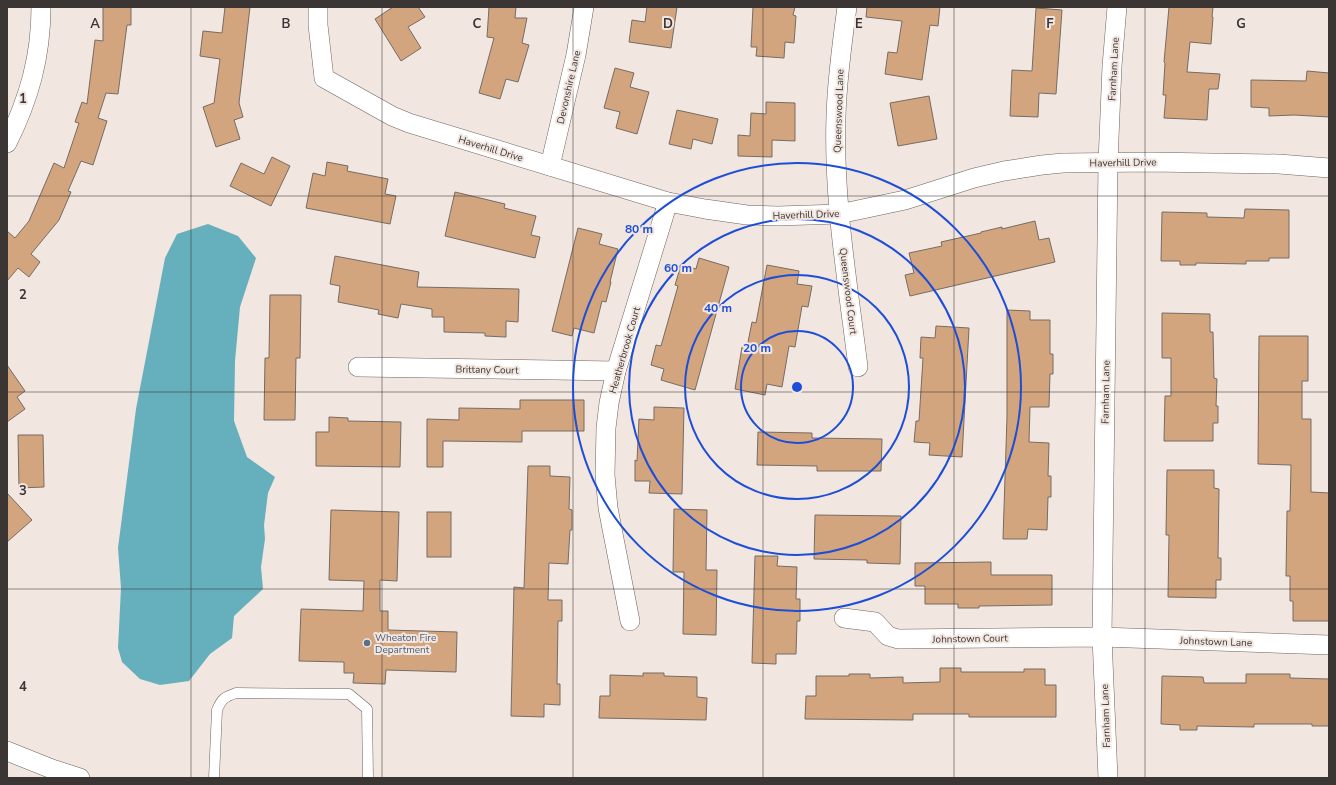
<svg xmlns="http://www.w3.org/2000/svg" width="1336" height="785" font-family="'Nunito Sans',sans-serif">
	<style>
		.water { fill: #66afbd }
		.building { fill: #d3a57e; stroke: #756c65 }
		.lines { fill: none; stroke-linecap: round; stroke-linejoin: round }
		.lane-casing { stroke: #6d635e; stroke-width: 11 }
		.street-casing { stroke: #6d635e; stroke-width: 20 }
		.lane { stroke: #fff; stroke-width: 10 }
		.street { stroke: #fff; stroke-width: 19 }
		.grid { fill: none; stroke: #3b3634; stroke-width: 1; stroke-opacity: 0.55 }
		.ring { fill: none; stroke: #1d4ed8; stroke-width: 2 }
		.service-dot { fill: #5c6f8a; stroke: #f2e6e0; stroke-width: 1.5 }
		.labels { text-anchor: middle; stroke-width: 4; stroke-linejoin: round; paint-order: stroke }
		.street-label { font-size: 10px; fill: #3b3634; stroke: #f2e6e0 }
		.service-label { font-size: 10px; fill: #4e5e75; stroke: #f2e6e0; text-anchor: start }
		.grid-label { font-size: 13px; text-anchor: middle; font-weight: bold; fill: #3b3634; stroke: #f2e6e0; stroke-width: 4; stroke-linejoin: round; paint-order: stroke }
		.centre { fill: #1d4ed8; stroke: #f2e6e0; stroke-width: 2 }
		.ring-label { font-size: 12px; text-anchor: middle; font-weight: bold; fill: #1d4ed8; stroke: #f2e6e0; stroke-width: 4; stroke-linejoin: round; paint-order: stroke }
	</style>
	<rect width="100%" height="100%" fill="#f2e6e0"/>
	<!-- water -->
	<path class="water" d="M208,224L238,236L256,258L240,307L235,361L234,421L247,457L275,477L268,493L264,525L265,539L261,567L263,589L234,616L232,638L210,654L189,681L160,685L140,679L122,662L118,648L121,588L118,548L136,409L165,258L177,234Z"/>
	<!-- building -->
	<g class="building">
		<path d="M103,7H131V25H127L118,94L106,93L98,118L107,121L93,165L81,161L68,191L71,192L59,220L31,254L40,262L29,277L18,268L7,281V231L15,238L29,221L54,163L64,168L79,123L75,122L82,102L87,104L95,40L103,41Z"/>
		<path d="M225,7H250L239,103L243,117L234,120L240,139L216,147L203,107L214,103L220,59L200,56L203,31L222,33Z"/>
		<path d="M393,7H418L425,17L408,27L421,48L401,61L375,19Z"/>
		<path d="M489,7H516L515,18H527L522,43L529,45L518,82L506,79L500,99L479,93L494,38L487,37Z"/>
		<path d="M647,7H677L671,48L629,42L632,20L645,22Z"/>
		<path d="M753,7H795L793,15L796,16L794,43L785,42L784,58L756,56L757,47H751Z"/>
		<path d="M867,7H940L938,26L930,25L922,80L885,74L888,52L897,53L902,21L866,17Z"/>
		<path d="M1169,7H1213L1212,17H1213L1211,44L1190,42L1187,72L1220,74L1218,89H1209L1207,120L1164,118L1166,95H1163L1165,63L1164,62Z"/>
		<path d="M1036,8L1062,10L1056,94L1039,93L1038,117L1010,116L1012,70L1032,71Z"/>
		<path d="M615,68L634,73L630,87L649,92L637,134L616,128L620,112L604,108Z"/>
		<path d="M1307,71L1329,73V117L1294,115L1269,116V108L1251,107V80L1306,81Z"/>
		<path d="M929,96L937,139L898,146L890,103Z"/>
		<path d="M766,102L795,103V141L772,140V157L738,156V135L750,136L751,113L766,114Z"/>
		<path d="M677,110L718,119L712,144L693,139L691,149L669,144Z"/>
		<path d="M272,157L290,166L271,206L230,186L241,163L264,174Z"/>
		<path d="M327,162L348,166L347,171L388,179L385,194L396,196L390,224L306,208L313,173L325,176Z"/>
		<path d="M455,192L505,204L504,208L536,216L531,235L540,237L535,258L445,236Z"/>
		<path d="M1245,209L1289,210V258H1269V261H1246V264L1196,263V265H1180V261H1161L1162,212L1207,213V217L1244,218Z"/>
		<path d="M1035,221L1039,240L1049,238L1055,262L910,296L905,275L914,273L909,253L942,246L941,242L981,233V232L1002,227V229Z"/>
		<path d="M578,228L602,234L599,244L618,249L610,282H611L606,302L602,301L594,333L574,328L572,336L552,331Z"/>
		<path d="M335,256L419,272L417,287L519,289L518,322L506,321V337L485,336V333L444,332V317H432V309L401,304L398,318L378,314L379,310L338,302L340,286L330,284Z"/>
		<path d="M699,258L729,267L695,390L661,380L664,369L651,365L656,345L661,346L678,286L675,285L681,265L696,269Z"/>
		<path d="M767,265L799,271L797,284L812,286L808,307L802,306L795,347L789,346L782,387L767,384L765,395L735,389L742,347H747L752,322L756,323Z"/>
		<path d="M270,295H301L300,358H296L295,420H264L265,358H269Z"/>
		<path d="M1007,310L1030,311V320H1050V354H1053V374H1050L1049,407H1030L1029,442L1049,443L1048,476H1051V497H1048L1047,530L1028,529L1027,539H1003L1007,417Z"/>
		<path d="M1162,313L1210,314V332H1213L1214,378L1217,379L1216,406H1218V423H1213V441H1164L1165,396H1171V358H1162Z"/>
		<path d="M936,326L969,328L962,457L929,455L930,443L914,442L916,421H919L923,358H920L921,337L935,338Z"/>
		<path d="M1259,336H1308V381H1302V419H1311V492L1329,493V621H1293V601H1290V576H1286L1287,511H1290L1291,465L1258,464Z"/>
		<path d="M7,365L25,391L17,397L25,409L7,422Z"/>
		<path d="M520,400H584V431H522V442L443,441V467H427V419L459,420V408L520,409Z"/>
		<path d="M654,407L684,408L682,494L649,493L650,481H635V460L637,461L639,419L654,420Z"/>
		<path d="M329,417L348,418V421L401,422L400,467L316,466V432H329Z"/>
		<path d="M758,432L812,433V438L882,439L881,471H817V466L757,465Z"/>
		<path d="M18,435H43L44,487L19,488Z"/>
		<path d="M528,466H550V476L570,477L569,509L572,510V530H570L568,564L549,563L548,600H562V621H558L557,684H560V705L544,704V717L511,716L514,587L524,588Z"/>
		<path d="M1167,470H1214V488L1219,489L1218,558H1221V580H1216V598L1168,597L1169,535H1166Z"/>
		<path d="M7,493L32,520L7,542Z"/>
		<path d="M674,509L707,510L706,570H717L716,635L683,634L684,572H673Z"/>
		<path d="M331,510L399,512L397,581L380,580V611H388V630L457,632L456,672L386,670L385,684L353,683L354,673H344V662L299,661L301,609L363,611L364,581L329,580Z"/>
		<rect x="427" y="512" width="24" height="45"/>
		<path d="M815,515L901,516L900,564L867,563V560L814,559Z"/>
		<path d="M755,556H778L777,566L797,567L796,599H800V621H797L796,654H776V664L752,663Z"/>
		<path d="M991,562V575H1052V605L979,606V608H958V604H925V586H915V563Z"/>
		<path d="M940,668H961V672H1024V669H1045V685H1056V717H969V714H913V720L805,719L806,696H816V676H849V674H870V678L903,677V683L940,682Z"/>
		<path d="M643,673H664V676L697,677V697L707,698L706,720L599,718L600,696H610V675L643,676Z"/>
		<path d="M1246,674H1290V678L1329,679V726H1312V724H1254V727L1197,726V730H1180V725L1161,724L1162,676L1203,677L1204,683H1246Z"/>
	</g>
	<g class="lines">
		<!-- lane casing -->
		<g class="lane-casing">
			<path id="lane" d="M214,778L217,710C222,698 225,697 236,693L349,694L367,709L368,778"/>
		</g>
		<!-- street casing -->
		<g class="street-casing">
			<g id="street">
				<path d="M318,7V25L324,78L392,116L409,123L668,202L705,209L747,215L778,216L839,214L905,200L974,178L1004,171L1042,165L1063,163L1151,162L1279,164L1329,168"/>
				<path d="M847,7C842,43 837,79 836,116C833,200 848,284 858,367"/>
				<path d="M7,143C29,99 41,57 41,7"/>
				<path d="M550,166L576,55L584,7"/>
				<path d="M358,367L616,371"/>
				<path d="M844,618L875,622L888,636L898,639L1102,637L1329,645"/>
				<path d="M630,621L608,508L605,475L606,428L609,403L616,371L668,202"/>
				<path d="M7,751L52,769L80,778"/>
				<path d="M1108,778L1102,637L1108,162L1112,66L1117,7"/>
			</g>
		</g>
		<!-- lane -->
		<use href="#lane" class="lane"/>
		<!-- street -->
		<use href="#street" class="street"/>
	</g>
	<!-- grid -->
	<path class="grid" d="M191,7V778M382,7V778M573,7V778M763,7V778M954,7V778M1145,7V778M7,196H1329M7,392H1329M7,589H1329"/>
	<!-- distance rings -->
	<g class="ring">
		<circle cx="797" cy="387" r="56"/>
		<circle cx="797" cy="387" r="112"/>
		<circle cx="797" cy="387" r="168"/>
		<circle cx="797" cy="387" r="224"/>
	</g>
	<!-- markers -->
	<circle class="service-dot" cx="367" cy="643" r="4"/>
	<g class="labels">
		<!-- street labels -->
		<g class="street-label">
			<text transform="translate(1113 69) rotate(-87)" y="4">Farnham Lane</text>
			<text transform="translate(568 87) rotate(-77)" y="4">Devonshire Lane</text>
			<text transform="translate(838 111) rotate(-88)" y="4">Queenswood Lane</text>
			<text transform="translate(491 148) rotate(17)" y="4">Haverhill Drive</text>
			<text transform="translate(1123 162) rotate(-1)" y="4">Haverhill Drive</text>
			<text transform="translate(806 214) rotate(-2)" y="4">Haverhill Drive</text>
			<text transform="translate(849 291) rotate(83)" y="4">Queenswood Court</text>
			<text transform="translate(624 350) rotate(-74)" y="4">Heatherbrook Court</text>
			<text transform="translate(487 369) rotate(1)" y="4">Brittany Court</text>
			<text transform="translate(1105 392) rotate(-89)" y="4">Farnham Lane</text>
			<text transform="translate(970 638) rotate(-1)" y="4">Johnstown Court</text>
			<text transform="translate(1216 641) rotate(2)" y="4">Johnstown Lane</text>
			<text transform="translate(1105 716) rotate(-92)" y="4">Farnham Lane</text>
		</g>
		<!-- service labels -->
		<g class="service-label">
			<text x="375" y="641">Wheaton Fire<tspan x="375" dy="12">Department</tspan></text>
		</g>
	</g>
	<g class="grid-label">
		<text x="95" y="28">A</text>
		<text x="286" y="28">B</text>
		<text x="477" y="28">C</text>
		<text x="668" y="28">D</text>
		<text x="859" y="28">E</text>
		<text x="1050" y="28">F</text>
		<text x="1241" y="28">G</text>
		<text x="23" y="103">1</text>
		<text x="23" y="299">2</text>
		<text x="23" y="495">3</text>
		<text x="23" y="691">4</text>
	</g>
	<circle cx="797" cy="387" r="6" class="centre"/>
	<g class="ring-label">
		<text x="639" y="233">80 m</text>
		<text x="678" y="272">60 m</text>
		<text x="718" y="312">40 m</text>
		<text x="757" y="352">20 m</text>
	</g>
	<!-- border -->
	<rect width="1336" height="785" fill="none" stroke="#3b3634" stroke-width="16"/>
</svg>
